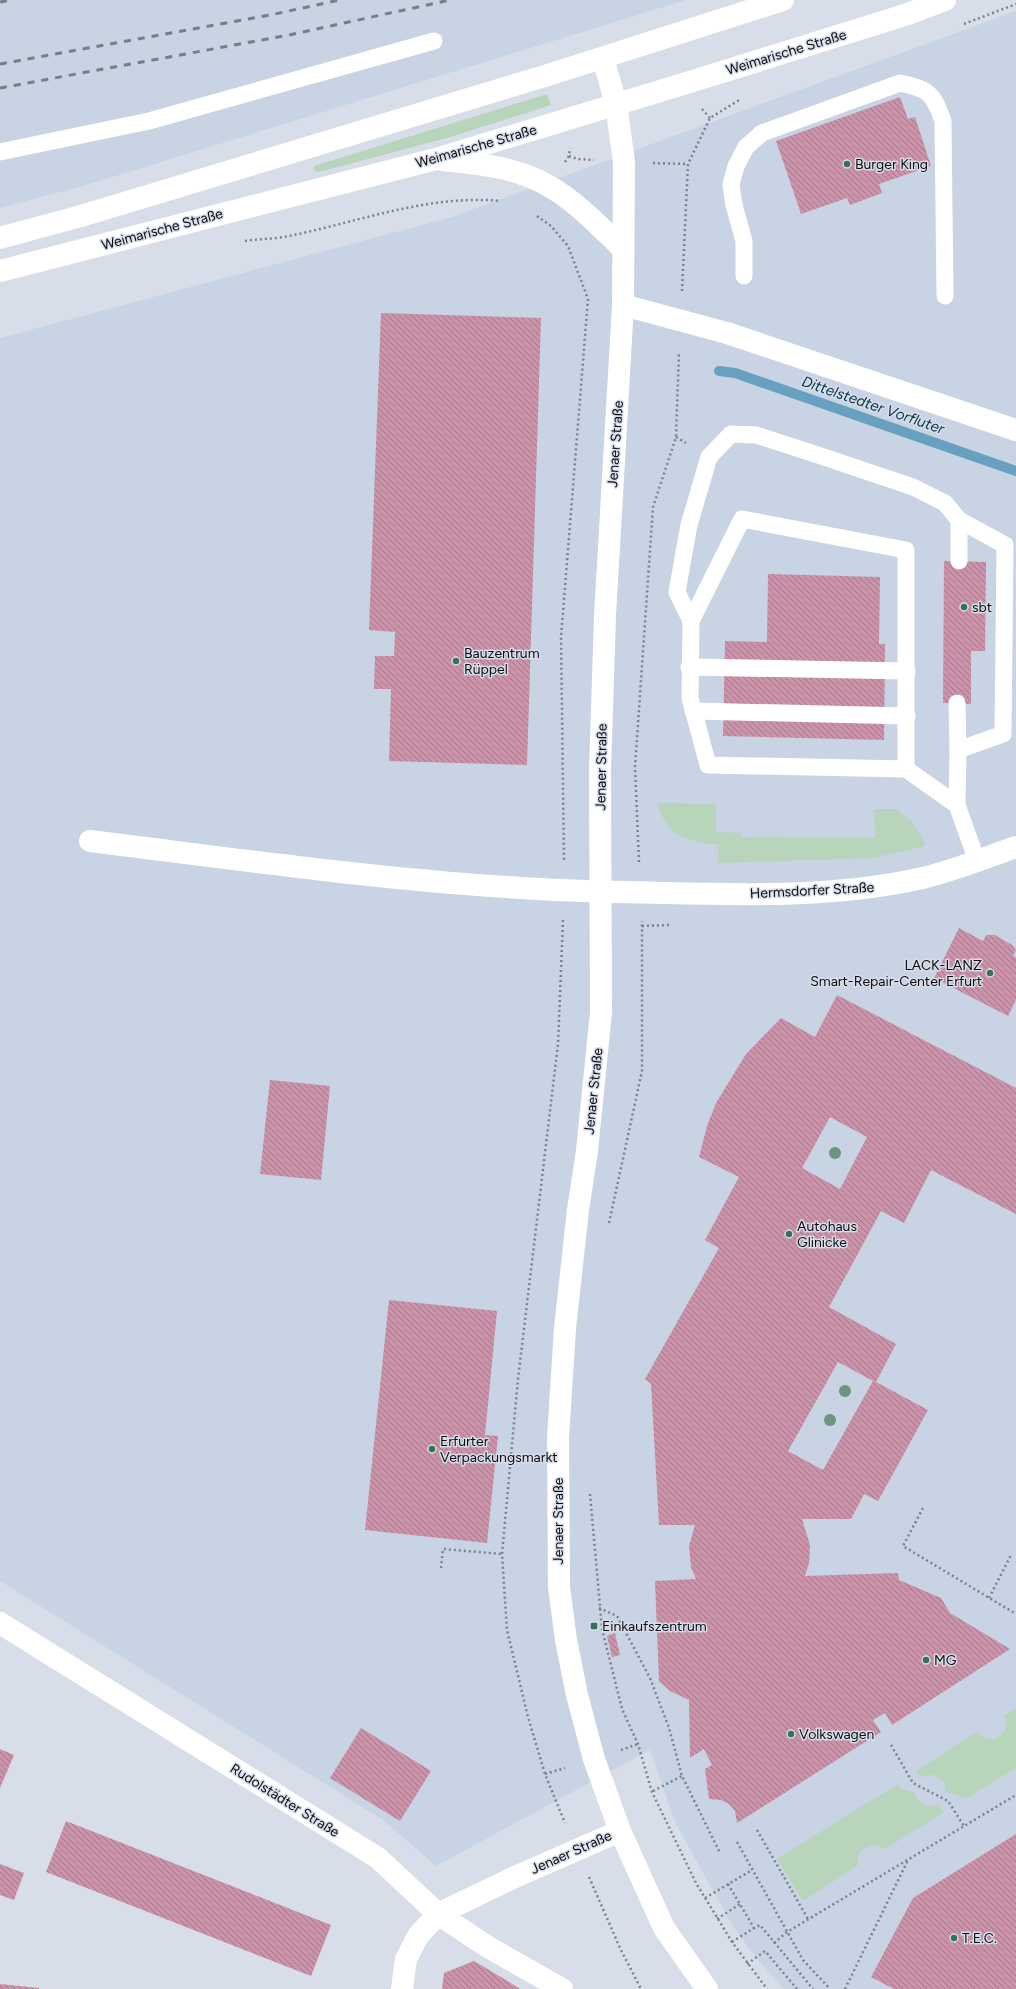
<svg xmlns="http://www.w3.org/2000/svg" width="1016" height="1989" font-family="Figtree,sans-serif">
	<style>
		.built { fill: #c8d3e4 }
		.green { fill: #b8d4ba }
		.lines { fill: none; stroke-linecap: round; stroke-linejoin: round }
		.stream { stroke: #68a0c0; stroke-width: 10 }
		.building { fill: url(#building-back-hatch); fill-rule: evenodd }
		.path { stroke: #7c8088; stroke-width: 2.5; stroke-dasharray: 2 3; stroke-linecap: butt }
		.lane { stroke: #fff; stroke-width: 17 }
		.street { stroke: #fff; stroke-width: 22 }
		.secondary { stroke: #fff; stroke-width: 22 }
		.rail { stroke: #797d85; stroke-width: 3; stroke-dasharray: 7 7; stroke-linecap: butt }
		.tree { fill: #6d947d }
		.poi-dot { fill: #367059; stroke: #d8dee9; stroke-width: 1.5 }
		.labels { text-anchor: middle; stroke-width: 3; stroke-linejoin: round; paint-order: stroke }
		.street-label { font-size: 14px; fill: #0a0c10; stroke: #d8dee9 }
		.poi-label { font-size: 14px; fill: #0a0c10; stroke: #d8dee9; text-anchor: start }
		.water-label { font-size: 15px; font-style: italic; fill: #03354c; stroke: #d8dee9 }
	</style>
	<defs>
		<pattern id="building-back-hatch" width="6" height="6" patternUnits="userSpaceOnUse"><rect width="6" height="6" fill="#cc92a9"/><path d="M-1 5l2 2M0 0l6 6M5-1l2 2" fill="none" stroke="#a47688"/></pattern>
	</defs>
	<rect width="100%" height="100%" fill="#d8dee9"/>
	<!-- built -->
	<g class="built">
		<path d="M0,0H686L83,186L0,208Z"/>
		<path d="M1016,11V1989H784L758,1960L732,1925L676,1824L650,1750L436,1866L383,1820L0,1581V338L452,217Z"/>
	</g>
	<!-- green -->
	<g class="green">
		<path d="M547,94L551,105L447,138L319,172L314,171V166Z"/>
		<path d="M657,803L716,804V832L741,833L742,837L875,838L874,809H896L911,821L925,843L922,847L871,858L718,863L719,845C686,840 668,838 657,803Z"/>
		<path d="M1016,1708V1768L967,1798L946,1792L944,1782C938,1776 929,1772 922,1778L916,1771L977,1732C991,1748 1012,1735 1004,1716Z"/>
		<path d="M898,1784L901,1789L915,1793C918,1804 927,1809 938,1804L944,1812L885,1849C875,1842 865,1844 858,1855V1865L803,1901L777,1859Z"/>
	</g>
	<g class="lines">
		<!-- stream -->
		<path class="stream" d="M719,371L735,373L1016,471"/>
	</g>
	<!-- building -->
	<g class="building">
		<path d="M900,97L908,119L915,117L931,166L879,184L882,193L850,205L847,198L801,214L776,141Z"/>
		<path d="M381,313L541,318L527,765L389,761L391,689H374L375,656H394L395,632L369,630Z"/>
		<path d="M944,561L986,562L985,651H971V704L943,703Z"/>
		<path d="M768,574L880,577L879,644H885L884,740L723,736L725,641L767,642Z"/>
		<path d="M959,928L983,941L986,935H995L1012,945L1016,950L1013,956L1016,957V1000L1008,1016L934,978Z"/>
		<path d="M837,995L1016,1088V1214L931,1170L904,1223L881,1211L829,1307L896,1344L876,1382L928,1410L878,1501L864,1494L851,1519H802L810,1545L809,1563L805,1576L898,1573L899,1580L941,1598L950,1613L1010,1649L892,1725L885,1713L873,1720L881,1732L737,1823L735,1811L729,1804L721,1800L709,1799L705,1769L712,1765L704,1749L690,1758L689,1700L670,1691L659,1681L655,1581L696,1579L691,1567L689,1546L695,1525H659L651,1384L645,1379L719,1248L705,1240L739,1177L699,1157L707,1126L716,1103L746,1054L781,1018L815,1037ZM830,1117L867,1137L840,1189L802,1168ZM838,1362L873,1381L823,1470L788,1451Z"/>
		<path d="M270,1080L330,1086L321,1180L260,1174Z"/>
		<path d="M389,1300L497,1311L485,1435L498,1436L487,1543L365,1530Z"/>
		<path d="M615,1633L620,1655L612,1657L607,1636Z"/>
		<path d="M361,1728L431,1771L400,1821L330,1778Z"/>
		<path d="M0,1749L14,1755L0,1788Z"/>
		<path d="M66,1821L331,1925L311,1976L46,1872Z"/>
		<path d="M1016,1834V1989H894L871,1977L913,1898Z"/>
		<path d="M0,1864L24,1873L14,1900L0,1895Z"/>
		<path d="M474,1961L514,1985L520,1989H442L444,1973Z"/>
		<path d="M0,1984L39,1988V1989H0Z"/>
	</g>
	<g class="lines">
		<!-- path -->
		<g class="path">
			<path d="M964,24L1016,4"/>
			<path d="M702,109L710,118"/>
			<path d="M569,156L578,159L594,160"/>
			<path d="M565,162L569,156L570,148"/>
			<path d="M653,163L688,164"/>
			<path d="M537,216L551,226L568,246L588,299L561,637L564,861"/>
			<path d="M245,241C258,239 271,239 284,237C356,223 427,194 501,201"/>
			<path d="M682,291L688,164L710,118L741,99"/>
			<path d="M676,437L686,443"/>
			<path d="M639,862L635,767L653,507L676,437L679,352"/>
			<path d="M563,920L558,1044L518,1379L502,1554L507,1630L528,1717L545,1774L565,1823"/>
			<path d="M642,926L670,925"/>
			<path d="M609,1223L642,1071V921"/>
			<path d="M590,1494L602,1629L622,1709L638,1744L652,1792L696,1883L732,1942L767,1989"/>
			<path d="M923,1508L903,1546L1016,1614"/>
			<path d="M441,1568L443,1549L502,1554"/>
			<path d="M989,1598L1011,1555"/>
			<path d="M599,1608L617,1616L650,1678L669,1728L682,1776L720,1853"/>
			<path d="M891,1745L913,1783L948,1801L964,1826"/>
			<path d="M621,1750L638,1744"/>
			<path d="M545,1774L565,1768"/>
			<path d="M653,1791L682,1776"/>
			<path d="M757,1830L808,1919"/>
			<path d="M737,1842L803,1960L830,1989"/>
			<path d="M589,1877L620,1948L641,1989"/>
			<path d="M728,1884L754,1928L760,1925L813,1989"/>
			<path d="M705,1898L752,1870"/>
			<path d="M717,1919L740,1904"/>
			<path d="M732,1942L754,1928"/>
			<path d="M774,1943L787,1932L1016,1795"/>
			<path d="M747,1964L765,1951L797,1989"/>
			<path d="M845,1989L908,1860"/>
		</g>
		<!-- lane -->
		<g class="lane">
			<path d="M0,152L149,121L434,41"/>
			<path d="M744,276V241L734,205L731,185L736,166L746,147L762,133L900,83C929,89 933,93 943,121L945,296"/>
			<path d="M691,621L677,592L689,525L709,457L731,434L756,435L821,456L913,487L945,503L959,520V561"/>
			<path d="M689,667L907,671"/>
			<path d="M957,703L958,750"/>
			<path d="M693,711L907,716"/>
			<path d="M906,769L708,765L690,698L691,621L742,519L906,550V769L957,805L977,861"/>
			<path d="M957,805L958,750L1003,734L1005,545L959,520"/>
		</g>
		<!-- street -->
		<g class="street">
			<path d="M623,305L727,333L1016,430"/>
			<path d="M90,841C228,858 367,878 506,887C559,891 612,892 665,893C749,895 835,897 918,879C951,872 984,858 1016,847"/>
			<path d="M0,1623L378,1858L438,1914L488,1947L562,1989"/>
		</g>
		<!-- secondary -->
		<g class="secondary">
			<path d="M603,58L616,104L624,162L623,305L605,616L600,770L601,1012L587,1151L578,1210L565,1328L558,1438L559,1587L566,1640L577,1695L594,1759L620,1831L664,1928L707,1989"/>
			<path d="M443,160C478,164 516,167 547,185C576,201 599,226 622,248"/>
			<path d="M0,238L81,216L548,75L783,0"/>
			<path d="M0,271L436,159L693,81L908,14L945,0"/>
			<path d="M402,1989L406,1959L418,1936L438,1914L515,1877L620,1831"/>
		</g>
		<!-- rail -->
		<g class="rail">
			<path d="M0,2L11,0"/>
			<path d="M0,64L275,14L339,0"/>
			<path d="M0,88L289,35L450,0"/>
		</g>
	</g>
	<!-- trees -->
	<g class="tree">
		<circle cx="835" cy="1153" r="6"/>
		<circle cx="845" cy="1391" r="6"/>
		<circle cx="830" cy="1420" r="6"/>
	</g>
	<!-- markers -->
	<g class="poi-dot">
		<circle cx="847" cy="164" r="4"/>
		<circle cx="964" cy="607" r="4"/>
		<circle cx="456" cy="661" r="4"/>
		<circle cx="990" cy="973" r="4"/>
		<circle cx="789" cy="1234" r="4"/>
		<circle cx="432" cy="1449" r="4"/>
		<rect x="590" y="1622" width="8" height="8" rx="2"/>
		<circle cx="926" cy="1660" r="4"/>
		<circle cx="791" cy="1734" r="4"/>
		<circle cx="954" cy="1938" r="4"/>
	</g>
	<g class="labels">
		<!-- street labels -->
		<g class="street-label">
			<text transform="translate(786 52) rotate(-17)" y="5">Weimarische Straße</text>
			<text transform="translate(476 146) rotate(-16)" y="5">Weimarische Straße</text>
			<text transform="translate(162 229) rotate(-15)" y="5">Weimarische Straße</text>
			<text transform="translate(615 444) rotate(-86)" y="5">Jenaer Straße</text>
			<text transform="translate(601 767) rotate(-89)" y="5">Jenaer Straße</text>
			<text transform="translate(812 890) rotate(-3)" y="5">Hermsdorfer Straße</text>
			<text transform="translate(593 1091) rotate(-84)" y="5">Jenaer Straße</text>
			<text transform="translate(558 1521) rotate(-90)" y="5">Jenaer Straße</text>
			<text transform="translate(285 1800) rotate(32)" y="5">Rudolstädter Straße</text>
			<text transform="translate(571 1852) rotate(-24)" y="5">Jenaer Straße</text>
		</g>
		<!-- poi labels -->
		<g class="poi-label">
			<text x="855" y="169">Burger King</text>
			<text x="972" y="612">sbt</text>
			<text x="464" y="658">Bauzentrum<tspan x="464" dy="16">Rüppel</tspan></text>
			<text x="982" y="970" text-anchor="end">LACK-LANZ<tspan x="982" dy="16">Smart-Repair-Center Erfurt</tspan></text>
			<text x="797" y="1231">Autohaus<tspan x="797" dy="16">Glinicke</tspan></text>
			<text x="440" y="1446">Erfurter<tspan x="440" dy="16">Verpackungsmarkt</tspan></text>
			<text x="602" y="1631">Einkaufszentrum</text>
			<text x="934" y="1665">MG</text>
			<text x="799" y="1739">Volkswagen</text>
			<text x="962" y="1943">T.E.C.</text>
		</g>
		<!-- water labels -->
		<g class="water-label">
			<text transform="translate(873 405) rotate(19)" y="5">Dittelstedter Vorfluter</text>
		</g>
	</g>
</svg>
